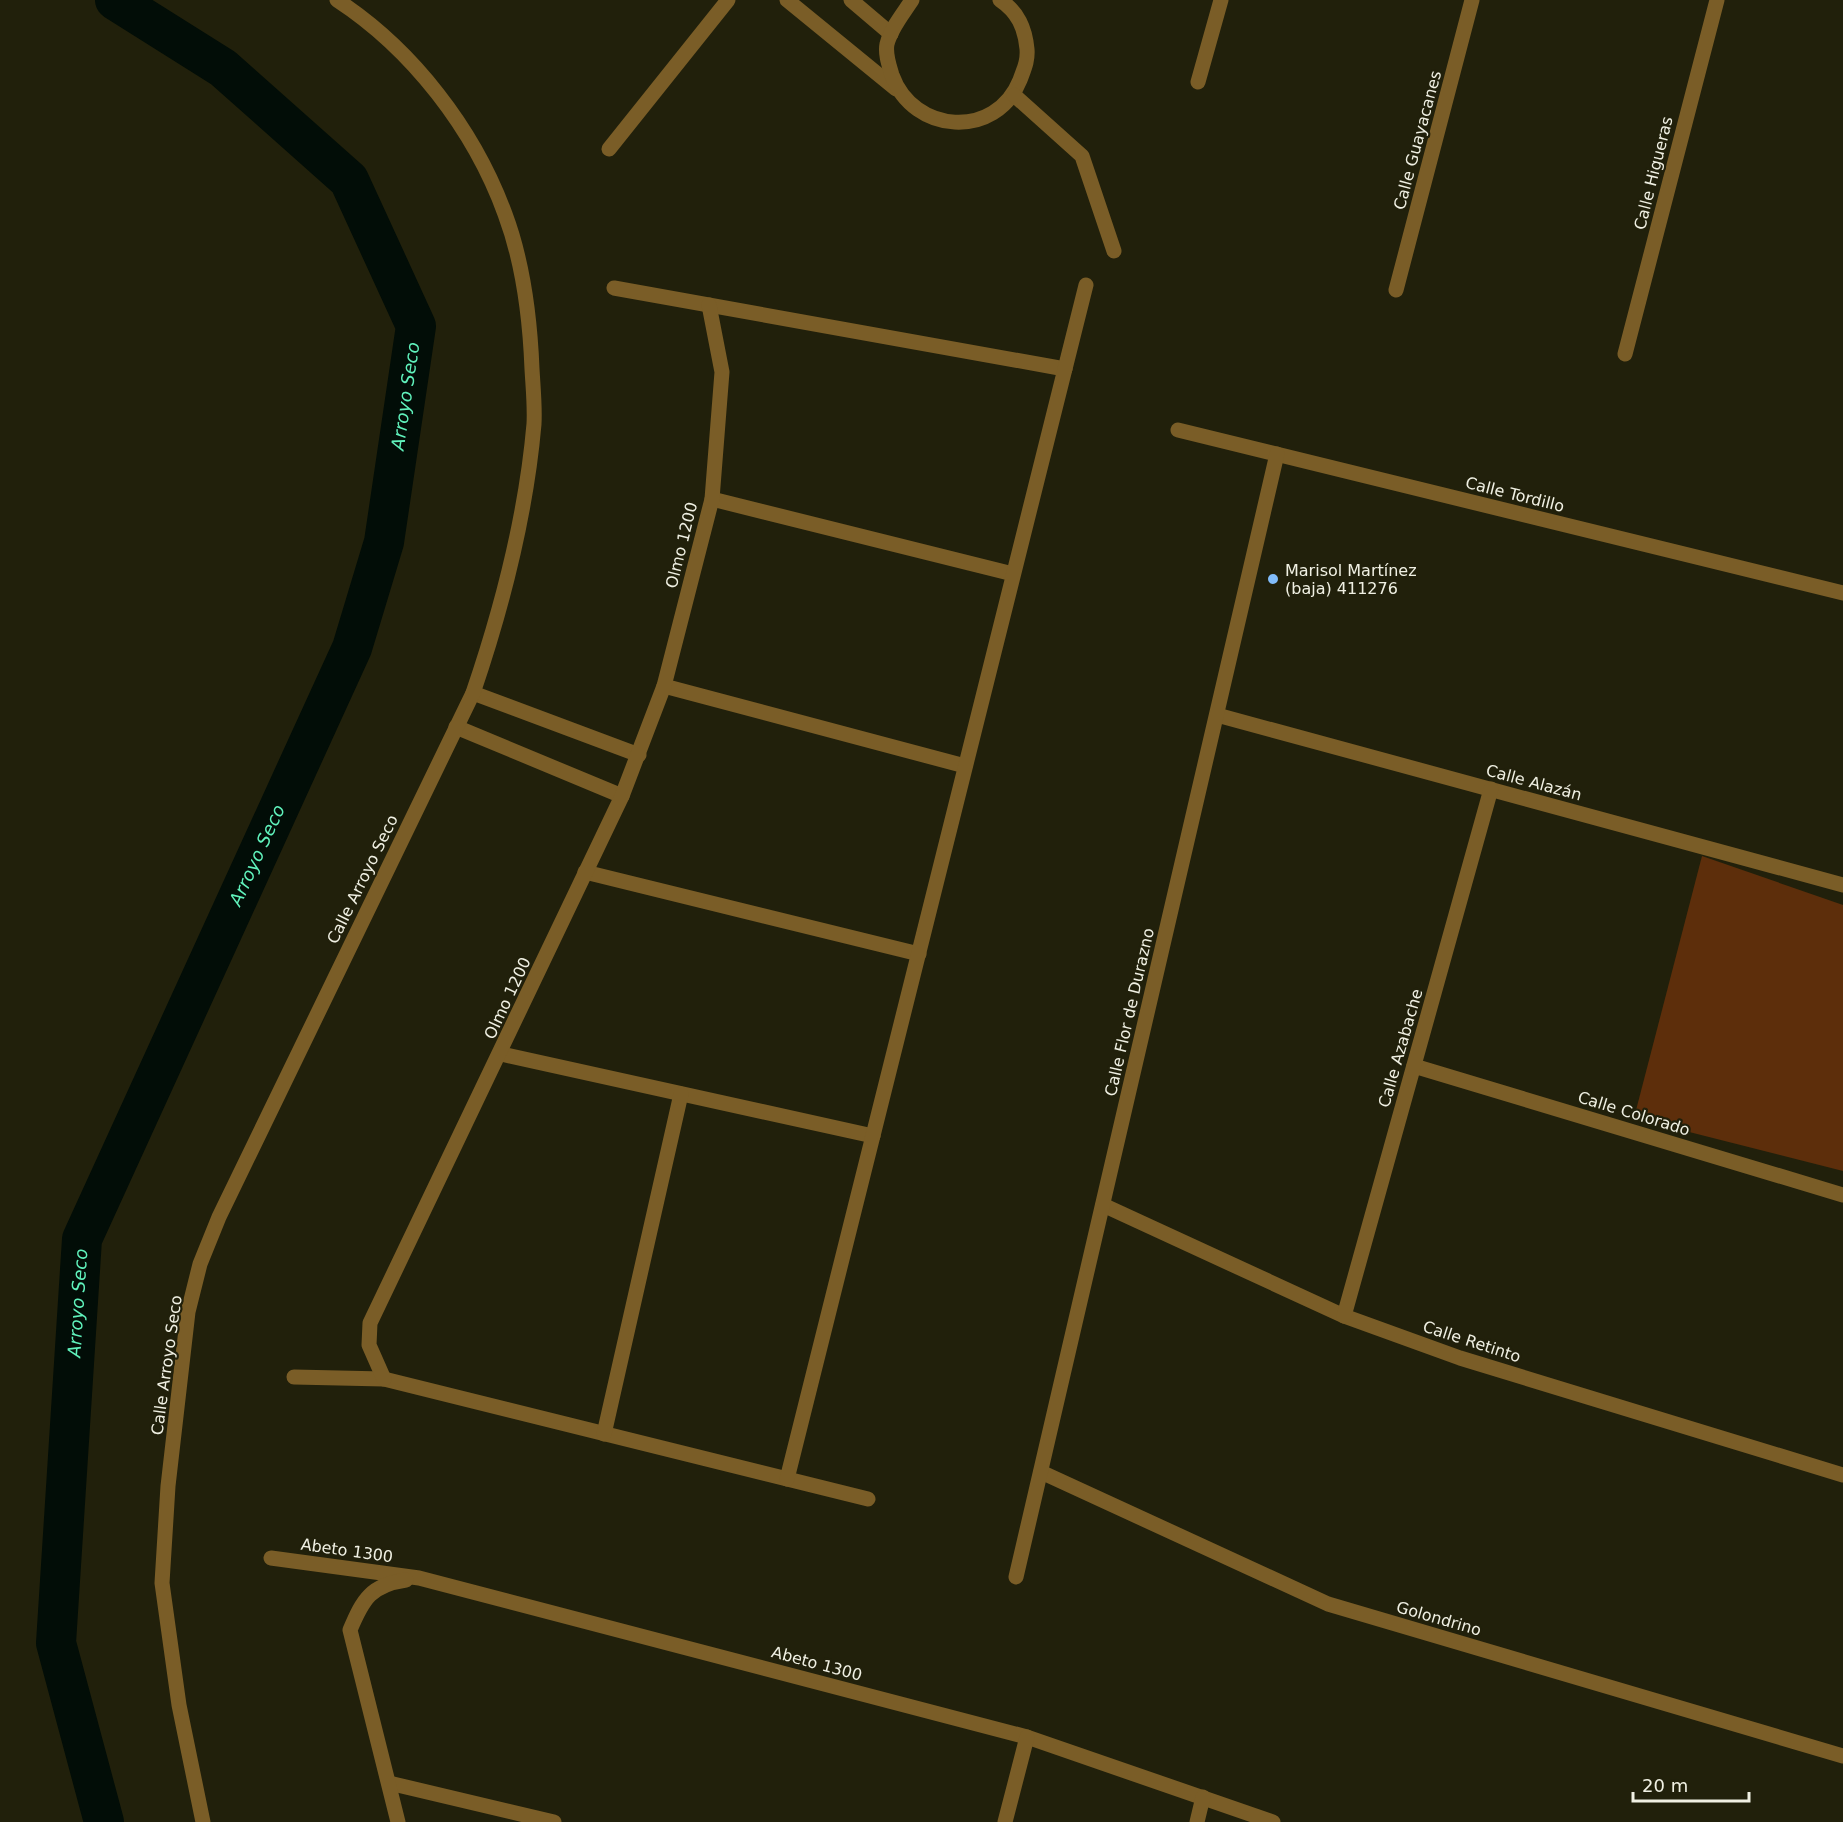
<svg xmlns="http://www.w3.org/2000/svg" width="1843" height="1822" font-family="'DejaVu Sans',sans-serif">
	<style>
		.green { fill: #5d2e0b }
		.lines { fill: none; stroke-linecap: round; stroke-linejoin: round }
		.canal { stroke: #020d07; stroke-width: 40 }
		.minor { stroke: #7a5d27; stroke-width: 15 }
		.poi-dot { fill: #81bcfa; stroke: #21200b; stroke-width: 2 }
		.labels { text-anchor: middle; stroke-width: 4.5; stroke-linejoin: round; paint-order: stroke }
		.street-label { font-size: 16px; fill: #f0f0e3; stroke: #21200b }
		.poi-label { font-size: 16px; fill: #f0f0e3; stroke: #21200b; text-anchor: start }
		.water-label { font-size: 18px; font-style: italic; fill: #60f2bc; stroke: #21200b }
	</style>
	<rect width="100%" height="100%" fill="#21200b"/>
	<!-- green -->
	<path class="green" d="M1702,856L1843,905V1171L1634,1118Z"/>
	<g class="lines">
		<!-- canal -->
		<path class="canal" id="s1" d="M104,1822L56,1643L82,1239L352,648L384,542L416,326L349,180L223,68L115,0"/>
		<!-- minor -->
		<g class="minor">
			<path d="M787,0L896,89"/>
			<path d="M851,0L891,34"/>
			<path d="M912,0C903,14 891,28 887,44C885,54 889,65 892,75C913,134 996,140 1020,80C1024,69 1028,61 1027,49C1025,28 1018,12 1000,0"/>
			<path d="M1198,82L1221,0"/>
			<path d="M1014,95L1082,156L1114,251"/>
			<path d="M609,149L728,0"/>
			<path d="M614,288L1065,369"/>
			<path d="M1396,290L1472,0"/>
			<path d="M1625,354L1717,0"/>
			<path d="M1178,430L1843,593"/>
			<path d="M712,499L1013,574"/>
			<path d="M664,686L965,766"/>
			<path d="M473,693L639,755"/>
			<path d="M1217,715L1843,885"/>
			<path d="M456,727L622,796"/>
			<path d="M585,872L919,954"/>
			<path d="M501,1054L873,1136"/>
			<path d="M1414,1066L1843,1195"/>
			<path d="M1103,1205L1344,1316L1460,1358L1843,1475"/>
			<path d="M1344,1316L1491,789"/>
			<path d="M294,1377L384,1379L868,1499"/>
			<path d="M384,1379L369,1345L370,1323L622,796L664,686L712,499L722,372L709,305"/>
			<path d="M604,1434L681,1094"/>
			<path d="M1041,1472L1328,1604L1843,1756"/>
			<path d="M787,1479L1086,285"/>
			<path d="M271,1558L419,1578L1027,1737L1273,1822"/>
			<path d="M1016,1577L1277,454"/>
			<path d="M389,1783L554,1822"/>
			<path d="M203,1822L179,1705L162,1583L168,1486L188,1312L200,1264L219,1217L473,693C503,605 526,516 534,424C535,406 533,387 532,369C530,318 523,262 505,214C474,129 412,49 337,0"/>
			<path d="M398,1822L350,1630C363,1599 371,1585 406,1580"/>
			<path d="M1005,1822L1027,1737"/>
			<path d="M1197,1822L1203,1797"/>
		</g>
	</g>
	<!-- markers -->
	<circle class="poi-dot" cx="1273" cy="579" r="6"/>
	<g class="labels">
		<!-- street labels -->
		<g class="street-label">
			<text transform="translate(1417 140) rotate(-75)" y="6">Calle Guayacanes</text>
			<text transform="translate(1653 173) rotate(-76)" y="6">Calle Higueras</text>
			<text transform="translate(1515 494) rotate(14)" y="6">Calle Tordillo</text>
			<text transform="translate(681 545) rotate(-76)" y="6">Olmo 1200</text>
			<text transform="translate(1534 782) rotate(15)" y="6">Calle Alazán</text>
			<text transform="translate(362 879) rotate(-64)" y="6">Calle Arroyo Seco</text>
			<text transform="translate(507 998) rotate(-65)" y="6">Olmo 1200</text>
			<text transform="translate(1129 1012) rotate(-77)" y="6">Calle Flor de Durazno</text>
			<text transform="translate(1400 1048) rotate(-74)" y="6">Calle Azabache</text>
			<text transform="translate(1634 1113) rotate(17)" y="6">Calle Colorado</text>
			<text transform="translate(1472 1341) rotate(18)" y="6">Calle Retinto</text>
			<text transform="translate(166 1365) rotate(-82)" y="6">Calle Arroyo Seco</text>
			<text transform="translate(347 1550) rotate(8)" y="6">Abeto 1300</text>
			<text transform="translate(1439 1618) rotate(16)" y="6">Golondrino</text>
			<text transform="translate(817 1663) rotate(15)" y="6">Abeto 1300</text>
		</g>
		<!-- poi labels -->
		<g class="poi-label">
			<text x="1285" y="576">Marisol Martínez<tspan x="1285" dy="18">(baja) 411276</tspan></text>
		</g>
		<!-- water labels -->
		<g class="water-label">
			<text dy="6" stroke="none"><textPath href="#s1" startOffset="1498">Arroyo Seco</textPath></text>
			<text dy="6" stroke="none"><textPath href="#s1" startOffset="1012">Arroyo Seco</textPath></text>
			<text dy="6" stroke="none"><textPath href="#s1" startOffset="526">Arroyo Seco</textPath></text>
		</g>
	</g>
	<!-- scale -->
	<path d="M1633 1792v9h116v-9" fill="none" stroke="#f0f0e3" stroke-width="3"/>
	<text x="1642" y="1792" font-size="18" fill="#f0f0e3" stroke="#21200b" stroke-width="4.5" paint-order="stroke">20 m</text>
</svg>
